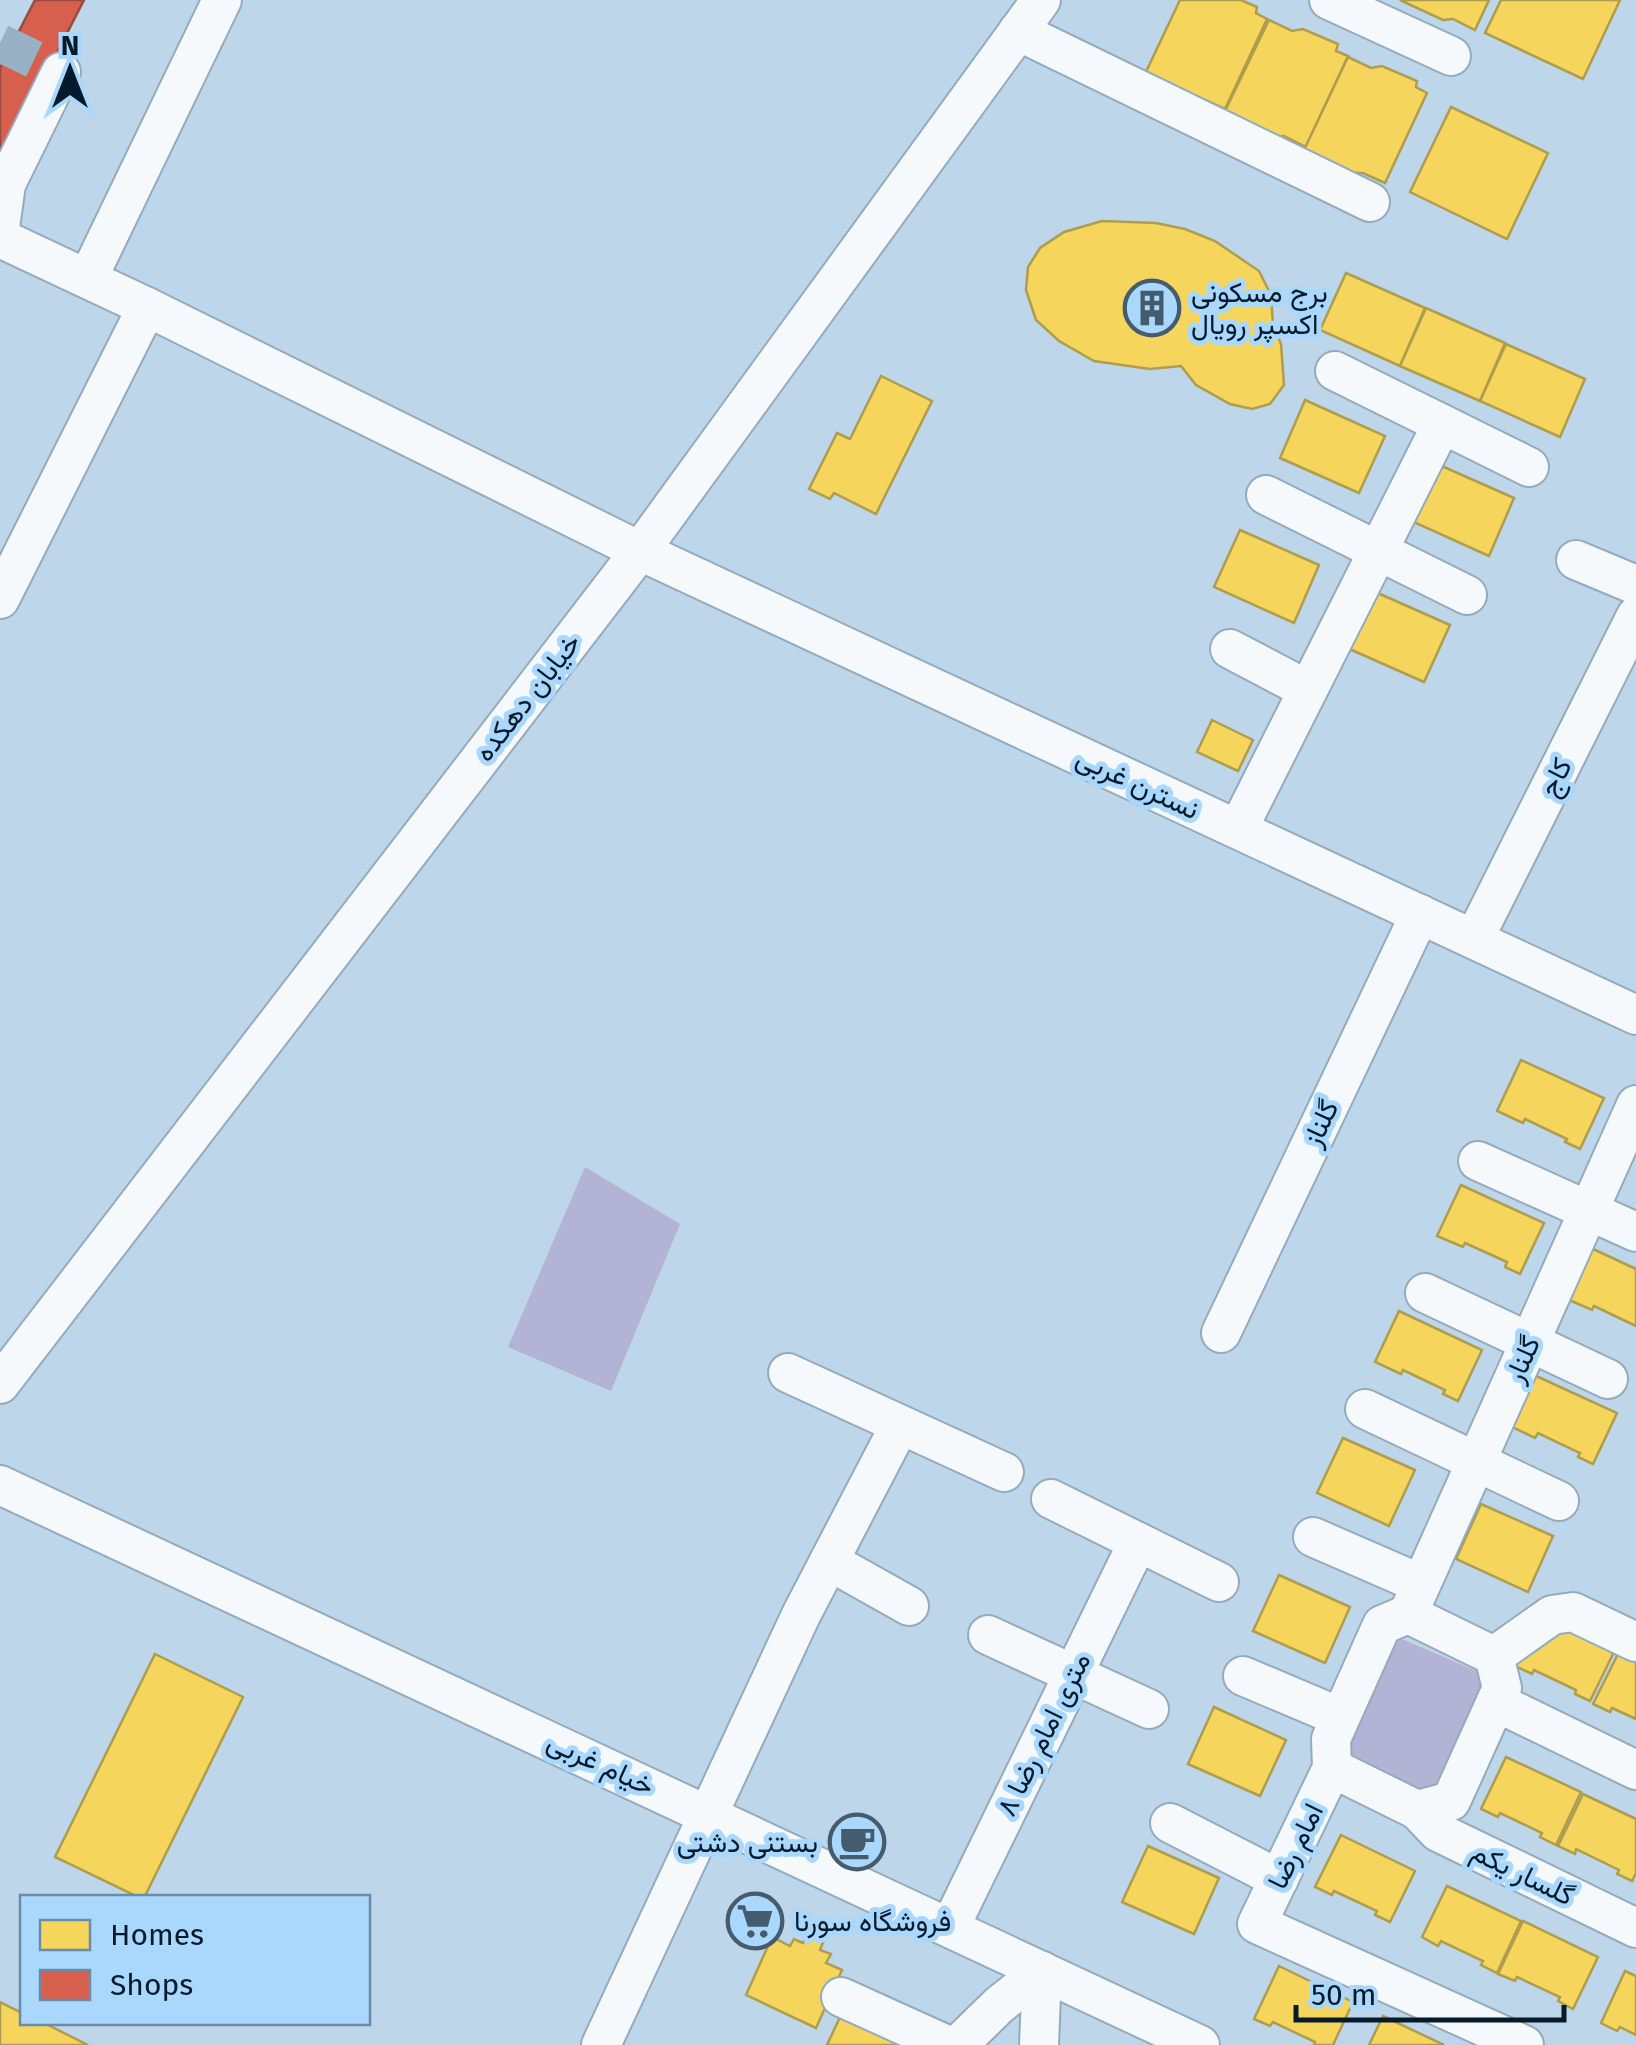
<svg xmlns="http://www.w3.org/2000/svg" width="1636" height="2045" font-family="'Fira Sans',Vazirmatn,sans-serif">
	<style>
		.green { fill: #b3b3d6 }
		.homes { fill: #f6d55c; stroke: #ae9d4e; stroke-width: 2.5 }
		.shops { fill: #d6604d; stroke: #974b43; stroke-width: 2.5 }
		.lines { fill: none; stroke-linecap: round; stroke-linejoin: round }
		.minor-tunnel { stroke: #98b1c4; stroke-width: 38; stroke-dasharray: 38 19; stroke-linecap: butt }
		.minor-casing { stroke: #95abbd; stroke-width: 42 }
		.minor { stroke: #f5f9fc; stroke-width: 38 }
		.labels { text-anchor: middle; stroke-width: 10; stroke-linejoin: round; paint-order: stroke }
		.poi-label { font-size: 28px; fill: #051b2c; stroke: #aad8fd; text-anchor: start }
		.street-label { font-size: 28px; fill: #051b2c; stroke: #aad8fd }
	</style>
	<rect width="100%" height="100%" fill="#bdd6ea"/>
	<!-- green -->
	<g class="green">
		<path d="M585,1167L680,1224L611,1391L508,1347Z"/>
		<path d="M1397,1637L1486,1675L1434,1796L1344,1757Z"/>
	</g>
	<!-- homes -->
	<g class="homes">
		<path d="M1180,0H1241L1257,7L1256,13L1267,19L1225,109L1203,99L1193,100L1144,76Z"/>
		<path d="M1400,0H1489L1475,30L1453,19L1443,20Z"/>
		<path d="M1501,0H1620L1583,79L1485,33Z"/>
		<path d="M1269,20L1292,31L1303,29L1338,44L1336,51L1348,56L1306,147L1284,136L1273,137L1224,113Z"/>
		<path d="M1348,57L1371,68L1382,66L1417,81L1416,87L1427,93L1385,183L1363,173H1353L1304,150Z"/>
		<path d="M1451,107L1548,153L1507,239L1410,192Z"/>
		<path d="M1102,221L1156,223L1185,229L1215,241L1259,271L1271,295L1273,324L1281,344L1284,385L1270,404L1252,409L1230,404L1196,385L1181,366L1150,369L1094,361L1059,341L1036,320L1026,290L1028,267L1040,248L1064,232Z"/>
		<path d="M1346,273L1425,308L1400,366L1320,330Z"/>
		<path d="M1426,308L1505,343L1480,401L1400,366Z"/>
		<path d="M1506,344L1585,379L1560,437L1480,401Z"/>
		<path d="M881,376L932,401L876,514L834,493L830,499L809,489L837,433L850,439Z"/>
		<path d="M1305,400L1385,436L1359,493L1280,458Z"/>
		<path d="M1435,463L1514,498L1489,556L1409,520Z"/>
		<path d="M1240,530L1319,565L1294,623L1214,587Z"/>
		<path d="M1371,590L1450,625L1424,682L1345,647Z"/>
		<path d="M1212,720L1253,740L1238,771L1197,752Z"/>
		<path d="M1521,1060L1604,1098L1580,1149L1565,1142L1567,1139L1525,1119L1523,1123L1497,1111Z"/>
		<path d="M1461,1185L1544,1223L1520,1274L1505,1267L1507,1262L1465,1243L1463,1247L1437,1236Z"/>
		<path d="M1591,1248L1636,1269V1326L1594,1306L1592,1310L1567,1299Z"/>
		<path d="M1399,1311L1482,1350L1458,1401L1443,1394L1445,1390L1403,1370L1401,1374L1375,1362Z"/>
		<path d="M1534,1375L1617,1413L1593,1464L1578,1457L1580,1453L1538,1433L1535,1438L1510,1426Z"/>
		<path d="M1343,1438L1415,1470L1389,1526L1317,1493Z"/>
		<path d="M1481,1504L1553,1536L1528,1592L1456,1559Z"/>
		<path d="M1279,1575L1350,1607L1325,1663L1253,1631Z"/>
		<path d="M1556,1625L1615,1650L1590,1701L1575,1694L1576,1690L1534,1670L1532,1674L1515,1666L1529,1645Z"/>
		<path d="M1619,1652L1636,1660V1719L1612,1708L1610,1712L1593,1704Z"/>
		<path d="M155,1654L243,1697L144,1898H140L55,1857Z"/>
		<path d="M1214,1707L1286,1740L1260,1796L1188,1764Z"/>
		<path d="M1506,1757L1581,1792L1556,1845L1540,1837L1542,1833L1500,1813L1498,1817L1481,1809Z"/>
		<path d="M1583,1794L1636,1819V1873L1632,1881L1617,1874L1619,1870L1576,1849L1575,1854L1558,1846Z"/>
		<path d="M1341,1835L1415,1871L1390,1922L1375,1915L1377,1911L1334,1891L1332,1895L1315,1887Z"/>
		<path d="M1148,1846L1219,1878L1194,1934L1122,1902Z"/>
		<path d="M1447,1886L1521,1921L1497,1973L1481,1965L1483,1961L1441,1941L1438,1946L1422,1937Z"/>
		<path d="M1523,1921L1598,1957L1573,2009L1558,2001L1560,1997L1517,1977L1515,1981L1498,1974Z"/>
		<path d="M808,1933L824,1940L820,1950L831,1954L826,1963L842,1970L816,2028L746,1995L772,1937L790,1946L794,1939L803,1943Z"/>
		<path d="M1279,1966L1353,2002L1333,2045H1314L1315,2042L1273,2022L1270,2026L1254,2019Z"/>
		<path d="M1625,1971L1636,1976V2035L1620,2027L1617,2031L1601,2023Z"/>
		<path d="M0,2002L22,2013V2022H42L88,2045H0Z"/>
		<path d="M846,2004L912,2045H827Z"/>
		<path d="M1383,2016L1444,2045H1369Z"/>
	</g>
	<!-- shops -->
	<path class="shops" d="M35,0H84L0,164V68Z"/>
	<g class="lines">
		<!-- minor-tunnel -->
		<path class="minor-tunnel" d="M0,43L61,72"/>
		<!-- minor casing -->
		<g class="minor-casing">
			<g id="minor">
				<path d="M1329,0L1451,56"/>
				<path d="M1018,31L1370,202"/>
				<path d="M0,227L6,184L61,72"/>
				<path d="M0,238L147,307L640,551L1636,1015"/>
				<path d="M88,278L222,0"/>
				<path d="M1335,371L1529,467"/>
				<path d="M1266,495L1467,595"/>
				<path d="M1576,560L1636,585"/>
				<path d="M0,599L147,307"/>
				<path d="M1230,649L1308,690"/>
				<path d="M1238,829L1442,424"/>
				<path d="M1474,939L1636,616"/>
				<path d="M1478,1161L1636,1232"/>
				<path d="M1425,1293L1608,1379"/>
				<path d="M1221,1333L1420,914"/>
				<path d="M788,1373L1004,1472"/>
				<path d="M0,1384L640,551L1041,0"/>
				<path d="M1365,1409L1559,1501"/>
				<path d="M0,1485L1200,2045"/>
				<path d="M1051,1499L1219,1582"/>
				<path d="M1313,1537L1421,1584"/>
				<path d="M829,1561L909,1606"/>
				<path d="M1408,1614L1382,1625L1331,1739L1332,1768L1257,1924L1524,2045"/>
				<path d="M1408,1614L1636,1105"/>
				<path d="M1408,1614L1494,1656L1502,1688L1451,1801L1417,1810"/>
				<path d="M988,1635L1149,1709"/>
				<path d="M1494,1656L1552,1615L1573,1612L1636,1642"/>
				<path d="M1243,1676L1340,1717"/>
				<path d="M1496,1702L1636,1770"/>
				<path d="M1332,1768L1417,1810L1438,1832L1636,1928"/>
				<path d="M1170,1823L1279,1879"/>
				<path d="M950,1927L1138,1542"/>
				<path d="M841,1997L947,2045"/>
				<path d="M601,2045L801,1615L900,1425"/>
				<path d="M958,2045L999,2005L1042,1971"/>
				<path d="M1039,2045L1042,1971"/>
			</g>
		</g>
		<!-- minor -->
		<use href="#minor" class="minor"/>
	</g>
	<!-- icons -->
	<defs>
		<g id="building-ring" transform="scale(2.875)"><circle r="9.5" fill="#aad8fd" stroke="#455c6e" stroke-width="1.5"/><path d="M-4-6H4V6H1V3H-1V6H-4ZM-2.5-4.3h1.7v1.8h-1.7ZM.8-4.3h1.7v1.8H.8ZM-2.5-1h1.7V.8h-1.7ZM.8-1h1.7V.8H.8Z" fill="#455c6e"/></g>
		<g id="cafe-ring" transform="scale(2.875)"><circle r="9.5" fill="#aad8fd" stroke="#455c6e" stroke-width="1.5"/><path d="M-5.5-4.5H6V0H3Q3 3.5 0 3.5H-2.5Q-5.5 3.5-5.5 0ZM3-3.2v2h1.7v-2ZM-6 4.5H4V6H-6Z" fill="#455c6e"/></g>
		<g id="supermarket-ring" transform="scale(2.875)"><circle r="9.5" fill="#aad8fd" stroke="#455c6e" stroke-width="1.5"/><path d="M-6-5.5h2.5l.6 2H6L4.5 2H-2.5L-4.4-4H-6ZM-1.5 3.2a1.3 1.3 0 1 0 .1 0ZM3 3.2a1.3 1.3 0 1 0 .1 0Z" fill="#455c6e"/></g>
	</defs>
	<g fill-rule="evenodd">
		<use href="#building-ring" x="1152" y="308"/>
		<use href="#cafe-ring" x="857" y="1842"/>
		<use href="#supermarket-ring" x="755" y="1921"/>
	</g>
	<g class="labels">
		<!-- poi labels -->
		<g class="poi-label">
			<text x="1191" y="302">برج مسکونی<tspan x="1191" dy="32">اکسپر رویال</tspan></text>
			<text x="818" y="1852" text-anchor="end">بستنی دشتی</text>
			<text x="794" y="1931">فروشگاه سورنا</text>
		</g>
		<!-- street labels -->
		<g class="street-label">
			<text transform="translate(527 697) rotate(-52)" y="10">خیابان دهکده</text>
			<text transform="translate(1555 777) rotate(-63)" y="10">کاج</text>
			<text transform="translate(1138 783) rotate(25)" y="10">نسترن غربی</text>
			<text transform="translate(1320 1123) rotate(-65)" y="10">گلناز</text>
			<text transform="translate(1522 1359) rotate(-66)" y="10">گلنار</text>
			<text transform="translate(1043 1734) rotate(-64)" y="10">۸ متری امام رضا</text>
			<text transform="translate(601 1763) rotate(25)" y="10">خیام غربی</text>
			<text transform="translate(1295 1846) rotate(-64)" y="10">امام رضا</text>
			<text transform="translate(1523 1873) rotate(26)" y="10">گلسار یکم</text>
		</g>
	</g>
	<!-- legend -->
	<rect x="20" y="1895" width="350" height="130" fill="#aad8fd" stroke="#688ca9" stroke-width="2.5"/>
	<rect x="40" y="1920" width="50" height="30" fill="#f6d55c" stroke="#688ca9" stroke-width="2.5"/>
	<text x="110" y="1945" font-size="30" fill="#051b2c">Homes</text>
	<rect x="40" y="1970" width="50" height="30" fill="#d6604d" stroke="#688ca9" stroke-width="2.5"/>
	<text x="110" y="1995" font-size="30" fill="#051b2c">Shops</text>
	<!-- north arrow -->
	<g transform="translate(70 70)" stroke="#aad8fd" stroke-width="8" paint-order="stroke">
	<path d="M0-8L18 38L0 25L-18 38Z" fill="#051b2c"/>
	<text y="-15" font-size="28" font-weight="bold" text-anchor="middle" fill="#051b2c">N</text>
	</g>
	<!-- scale -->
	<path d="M1296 2005v15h268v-15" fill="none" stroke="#051b2c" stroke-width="5"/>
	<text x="1311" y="2005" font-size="30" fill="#051b2c" stroke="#aad8fd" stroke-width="8" paint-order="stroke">50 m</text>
</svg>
